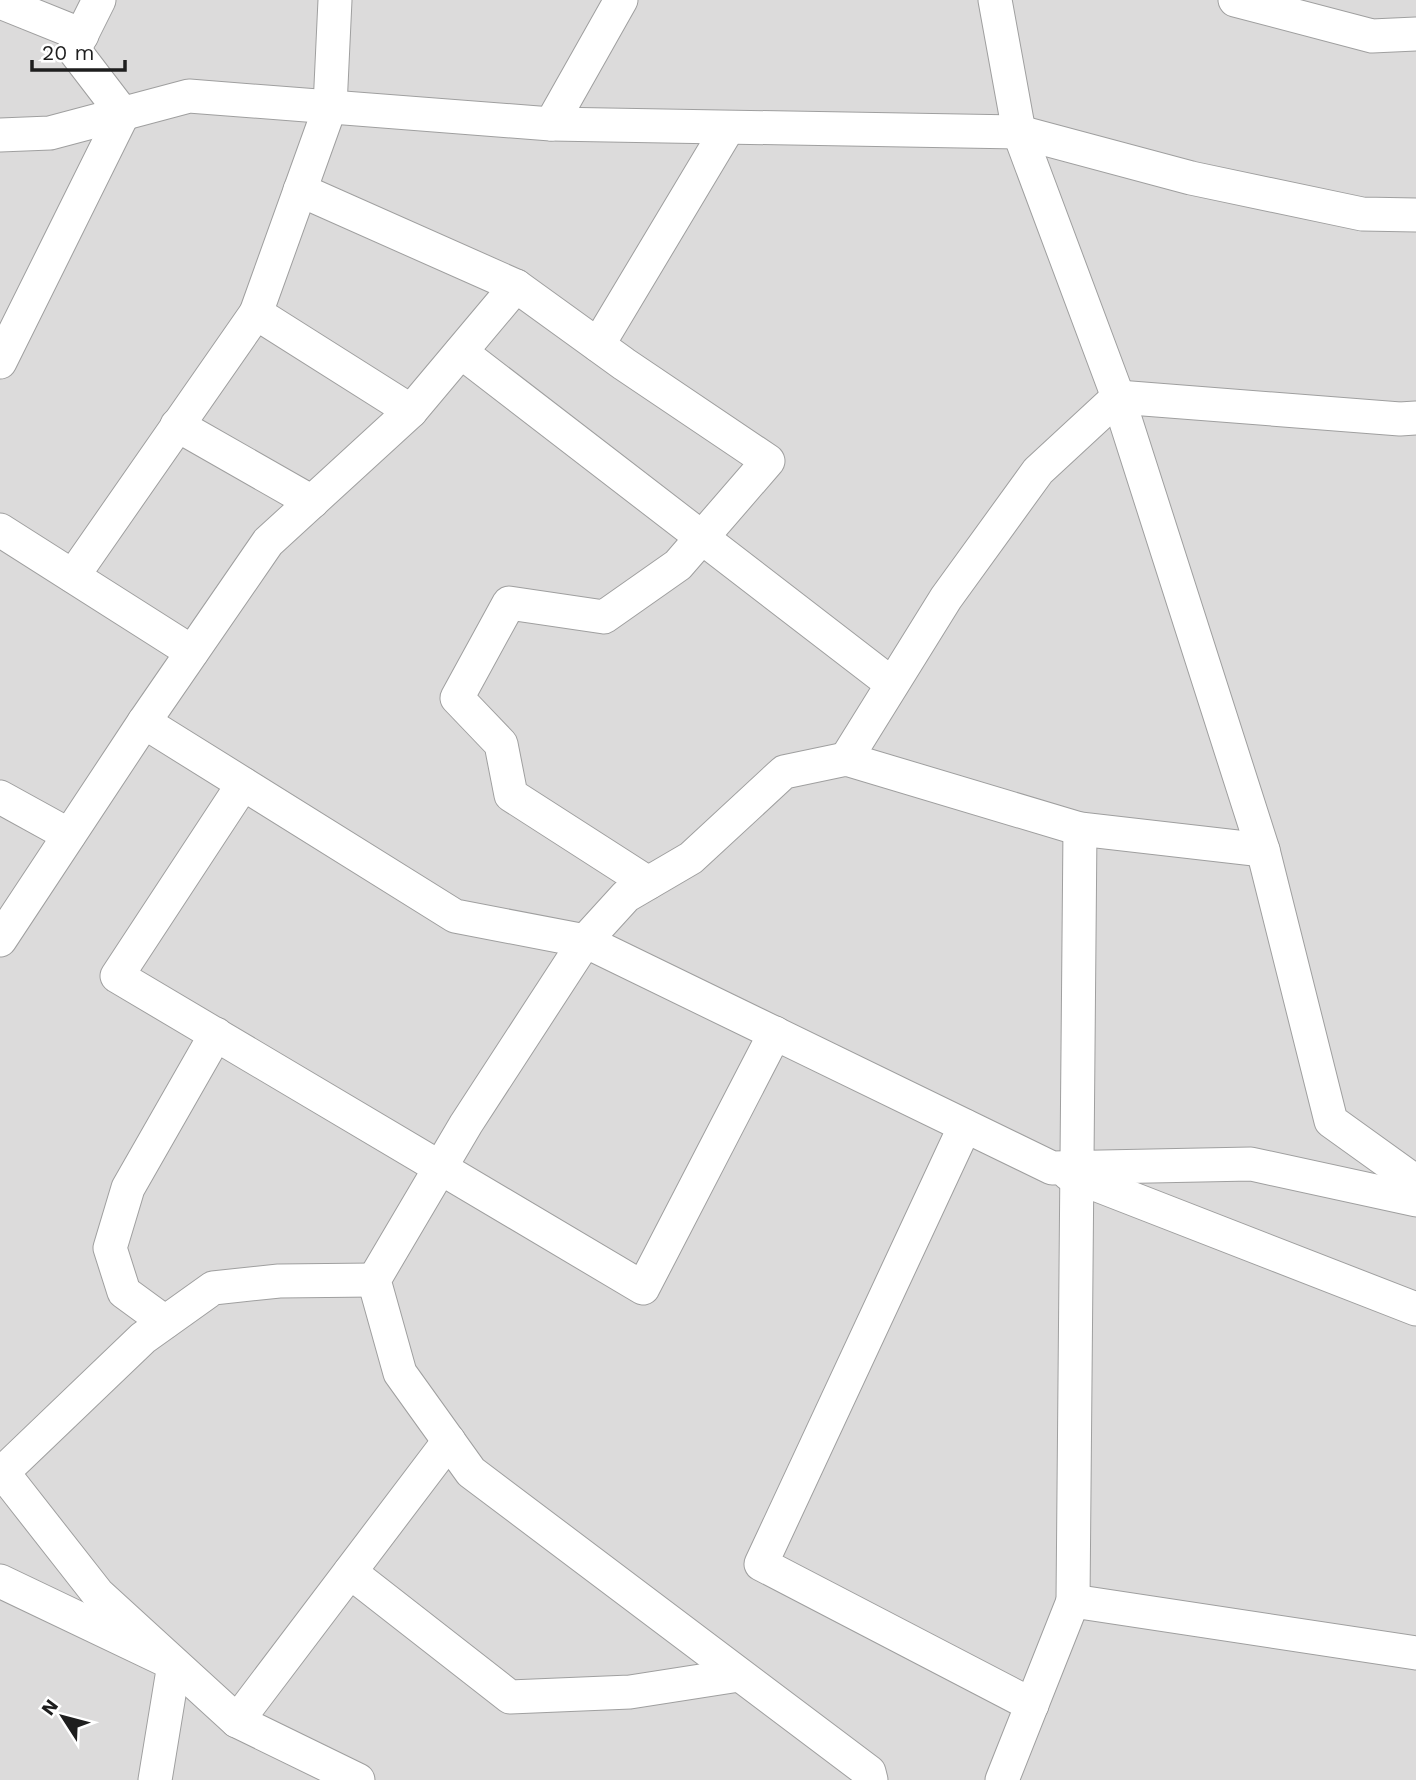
<svg xmlns="http://www.w3.org/2000/svg" width="1416" height="1780" font-family="'Work Sans',sans-serif">
	<style>
		.residential { fill: #dcdbdb }
		.lines { fill: none; stroke-linecap: round; stroke-linejoin: round }
		.minor-casing { stroke: #9f9f9f; stroke-width: 35 }
		.minor { stroke: #fff; stroke-width: 33 }
	</style>
	<rect width="100%" height="100%" fill="#f0e8e3"/>
	<!-- residential -->
	<rect class="residential" x="0" y="0" width="1416" height="1780"/>
	<g class="lines">
		<!-- minor casing -->
		<g class="minor-casing">
			<g id="minor">
				<path d="M995,0L1019,132L1118,397L1263,850L1331,1121L1416,1182"/>
				<path d="M1235,0L1372,36L1416,34"/>
				<path d="M0,2L82,35"/>
				<path d="M551,124L621,0"/>
				<path d="M0,135L50,133L189,96L551,124L1019,132L1191,178L1362,214L1416,215"/>
				<path d="M300,190L516,286L624,364L768,461L678,565L604,617L509,603L457,698L501,744L511,795L648,883"/>
				<path d="M598,345L728,128"/>
				<path d="M461,352L892,684"/>
				<path d="M0,362L123,114L74,50L99,0"/>
				<path d="M411,411L516,286"/>
				<path d="M177,425L312,502"/>
				<path d="M0,530L192,652"/>
				<path d="M73,576L256,313"/>
				<path d="M144,722L455,916L585,941L1052,1168L1251,1164L1416,1200"/>
				<path d="M846,759L946,598L1038,471L1118,397L1400,419L1416,418"/>
				<path d="M243,784L117,976L643,1288L775,1033"/>
				<path d="M0,797L69,835"/>
				<path d="M0,940L144,722L268,542L411,411L256,313L330,107L335,0"/>
				<path d="M965,1126L761,1564L1032,1705"/>
				<path d="M1069,1174L1416,1309"/>
				<path d="M165,1322L124,1292L110,1248L128,1188L216,1034"/>
				<path d="M0,1469L98,1594L237,1721L358,1780"/>
				<path d="M3,1472L143,1338L213,1288L279,1281L374,1280"/>
				<path d="M350,1572L510,1697L630,1692L739,1675"/>
				<path d="M0,1581L174,1664L155,1780"/>
				<path d="M1073,1601L1080,829"/>
				<path d="M237,1721L449,1441"/>
				<path d="M871,1780L869,1772L471,1472L400,1373L374,1280L466,1124L585,941L626,896L691,858L784,772L846,759L1080,829L1263,850"/>
				<path d="M1002,1780L1073,1601L1416,1653"/>
			</g>
		</g>
		<!-- minor -->
		<use href="#minor" class="minor"/>
	</g>
	<!-- north arrow -->
	<g transform="translate(63 1717) rotate(306)" stroke="#ffffff" stroke-width="5" paint-order="stroke">
	<path d="M0-5L12 26L0 18L-12 26Z" fill="#1e1e1e"/>
	<text y="-10" font-size="19" font-weight="bold" text-anchor="middle" fill="#1e1e1e">N</text>
	</g>
	<!-- scale -->
	<path d="M32 60v10h93v-10" fill="none" stroke="#1e1e1e" stroke-width="3.5"/>
	<text x="42" y="60" font-size="21" fill="#1e1e1e" stroke="#ffffff" stroke-width="5" paint-order="stroke">20 m</text>
</svg>
